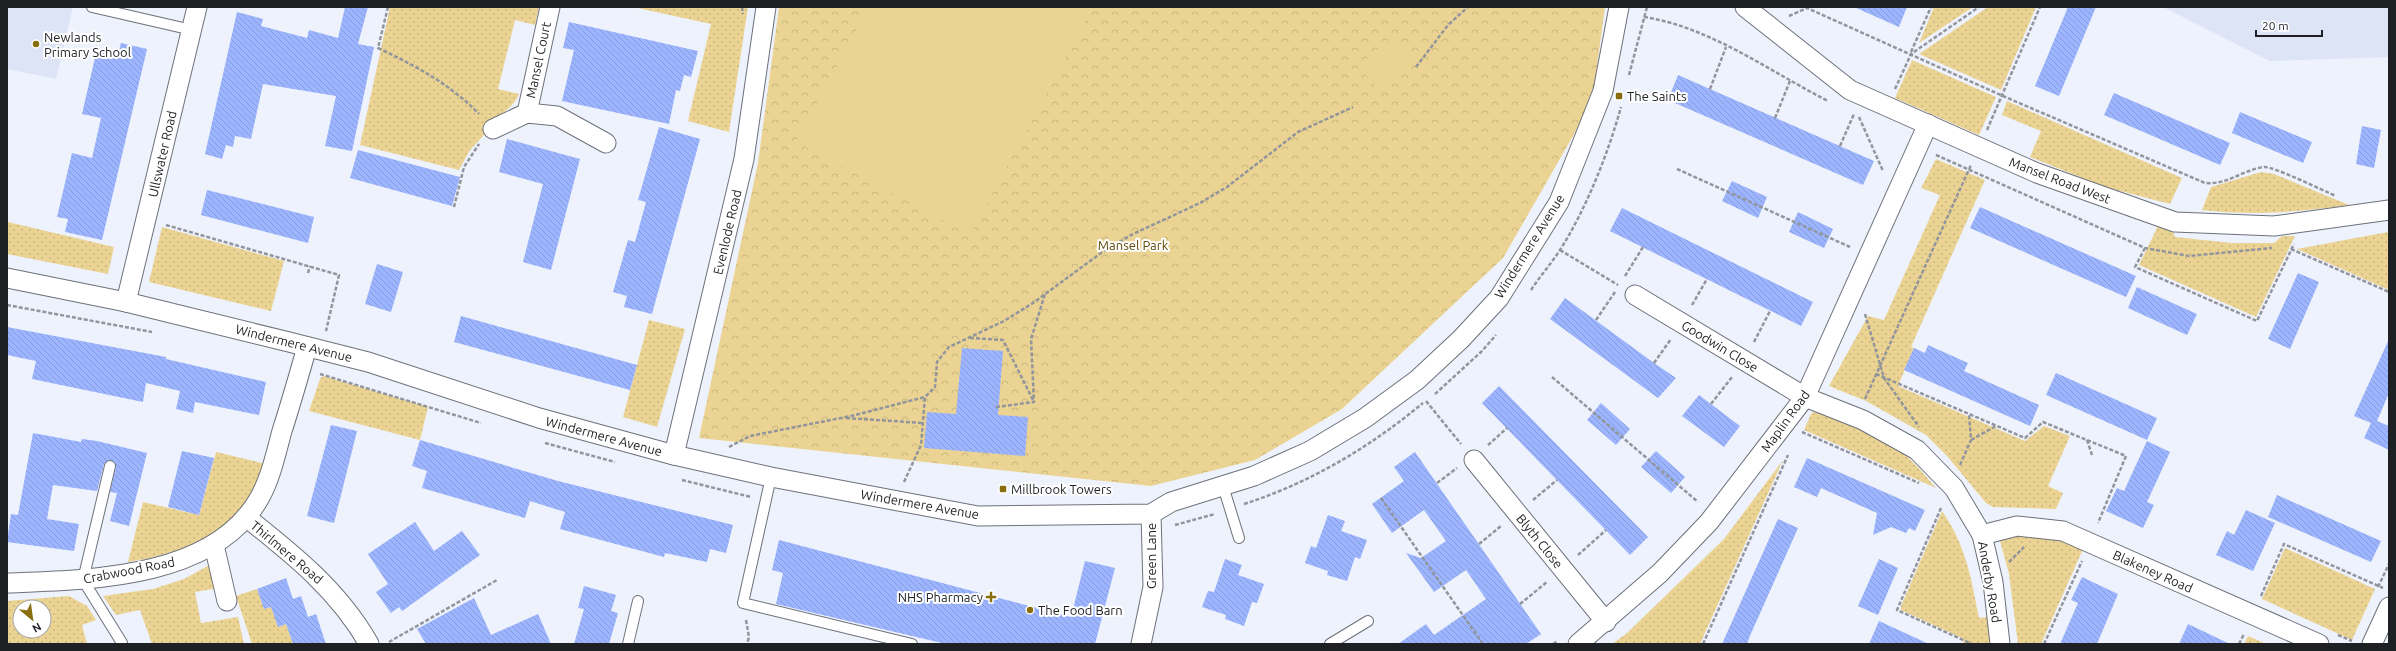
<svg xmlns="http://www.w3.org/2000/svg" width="2396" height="651" font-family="Ubuntu,sans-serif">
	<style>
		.built { fill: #dde4f5 }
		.grass { fill: url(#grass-dots); fill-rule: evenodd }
		.park { fill: url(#park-crowns) }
		.pitch { fill: #ebd493 }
		.building { fill: url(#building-back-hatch) }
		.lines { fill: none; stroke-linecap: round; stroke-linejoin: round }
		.lane-casing { stroke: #6d717a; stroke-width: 12 }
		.street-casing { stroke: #6d717a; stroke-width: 21 }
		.path { stroke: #92959c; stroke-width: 2.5; stroke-dasharray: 4 2; stroke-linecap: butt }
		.lane { stroke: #fff; stroke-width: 10 }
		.street { stroke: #fff; stroke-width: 19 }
		.poi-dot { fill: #896e0f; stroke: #fff; stroke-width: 1.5 }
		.labels { text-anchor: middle; stroke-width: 4; stroke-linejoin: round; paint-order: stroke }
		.poi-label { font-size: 13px; fill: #1f2024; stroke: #fff; text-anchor: start }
		.street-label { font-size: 13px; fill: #1f2024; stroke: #fff }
		.park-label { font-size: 13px; fill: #5e4b07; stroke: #fff }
	</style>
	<defs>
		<pattern id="grass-dots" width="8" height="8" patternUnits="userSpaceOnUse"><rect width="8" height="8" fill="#ebd493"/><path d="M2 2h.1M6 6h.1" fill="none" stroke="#c9b67f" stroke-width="1.8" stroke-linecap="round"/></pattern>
		<pattern id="park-crowns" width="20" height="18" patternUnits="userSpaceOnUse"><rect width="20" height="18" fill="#ebd493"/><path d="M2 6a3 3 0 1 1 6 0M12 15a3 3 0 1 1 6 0" fill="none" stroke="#c9b67f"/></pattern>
		<pattern id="building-back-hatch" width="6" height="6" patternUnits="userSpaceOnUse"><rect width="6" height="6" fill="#9cb5fe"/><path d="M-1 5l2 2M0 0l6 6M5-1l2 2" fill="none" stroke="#869bda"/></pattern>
	</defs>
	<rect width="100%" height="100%" fill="#eef2fd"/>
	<!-- built -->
	<g class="built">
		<path d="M7,7H73L56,79L7,69Z"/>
		<path d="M2163,7H2389V57L2270,61Z"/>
	</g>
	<!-- grass -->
	<g class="grass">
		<path d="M390,7H539L535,25L515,20L498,89L519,94C513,109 496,118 482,127L486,133L470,150L459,170L360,145Z"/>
		<path d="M633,7H748L729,132L688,121L711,24Z"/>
		<path d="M1934,7H1973L1919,43Z"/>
		<path d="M1988,7H2036L2001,90L1919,54Z"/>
		<path d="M1912,60L1996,97L1979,135L1895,98Z"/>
		<path d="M2007,101L2182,178L2170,204L2105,187L2030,157L2041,131L2002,115Z"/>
		<path d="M1936,159L1985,180L1911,347L1914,348L1898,386L2025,441L2044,426L2070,436L2048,486L2063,493L2056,509L1993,507L1986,503L1947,456L1926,435L1866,401L1829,386L1868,316L1884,320L1940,195L1921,188Z"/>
		<path d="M2261,172L2274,174L2349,205C2298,212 2253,216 2202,210L2211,187Z"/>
		<path d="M8,222L114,247L108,274L7,254Z"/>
		<path d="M2159,224L2171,226L2175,237L2232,243H2274L2282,236H2295L2256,317L2139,265Z"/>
		<path d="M162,227L284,261L271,311L149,282Z"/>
		<path d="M2389,232V290L2297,249L2377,234Z"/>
		<path d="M649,320L685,329L657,427L623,417Z"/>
		<path d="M323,376L428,407L420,440L309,411L320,379Z"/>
		<path d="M1815,411C1841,421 1871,430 1894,446C1911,458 1923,473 1936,488L1804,430L1811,414Z"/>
		<path d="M216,452L266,464C256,483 246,507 230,521C201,546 165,556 128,562L143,502L199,515Z"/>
		<path d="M1783,460L1700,644H1612L1626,634L1724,539Z"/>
		<path d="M1942,511C1966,546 1971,577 1979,618L1989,617L1992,644H1963L1964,639L1901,610V606Z"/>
		<path d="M2012,535L2057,538L2083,549L2041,644H2018L2009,574L2000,541Z"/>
		<path d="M2285,548L2375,589L2352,640L2262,599Z"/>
		<path d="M213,563L218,588L195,592L201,623L238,617L244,644H152L140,610L116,615L103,596L153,589L184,579Z"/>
		<path d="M257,589L264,609L271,607L279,627L286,624L293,644H252L236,596Z"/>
		<path d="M69,596L87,606L96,620L82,625L87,644H7V601ZM20,607H44V631H20Z"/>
		<path d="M2248,636L2266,644H2244Z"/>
	</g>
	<!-- park -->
	<path class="park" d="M779,7H1605L1592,103L1503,258L1342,409L1255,460L1151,486L699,438L758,163Z"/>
	<!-- pitch -->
	<g class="pitch">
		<path d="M869,7H1093L970,235L796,142Z"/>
		<path d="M1391,38L1410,61L1377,88L1358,66Z"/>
	</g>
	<!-- building -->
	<g class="building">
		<path d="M345,7H368L358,44L374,47L352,151L325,146L336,96L263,84L251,139L235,136L233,147L226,145L222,159L205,154L237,12L263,19L261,26L307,38L309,30L338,38Z"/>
		<path d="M1854,7H1907L1899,27Z"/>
		<path d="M2068,7H2096L2059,96L2035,86Z"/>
		<path d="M569,22L698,51L691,77L684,75L680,91L676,90L669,124L562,101L574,50L563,48Z"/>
		<path d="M121,43L147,49L102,240L65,232L68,219L57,217L72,153L92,158L101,118L82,114L97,49L118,54Z"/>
		<path d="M1678,75L1874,161L1863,185L1668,100Z"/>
		<path d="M2114,93L2230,143L2220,165L2104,115Z"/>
		<path d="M2240,112L2312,142L2303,163L2232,133Z"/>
		<path d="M2362,126L2381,130L2374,168L2356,164Z"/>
		<path d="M659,127L700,139L652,314L624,307L627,296L613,292L628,240L635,242L646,202L638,200Z"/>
		<path d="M507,139L580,159L551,270L523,262L543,184L499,172Z"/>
		<path d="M358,150L460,177L452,206L350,178Z"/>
		<path d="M1732,181L1767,197L1758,218L1722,201Z"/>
		<path d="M207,190L314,217L308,243L201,215Z"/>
		<path d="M1980,207L2136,276L2126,297L1970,228Z"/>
		<path d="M1622,208L1813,302L1801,326L1610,231Z"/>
		<path d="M1798,212L1833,229L1824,248L1789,232Z"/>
		<path d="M377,264L403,272L391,312L365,304Z"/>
		<path d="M2298,273L2319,282L2290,349L2268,339Z"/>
		<path d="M2137,287L2197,314L2187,335L2128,308Z"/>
		<path d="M1565,298L1654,363L1676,378L1658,398L1550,319Z"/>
		<path d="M461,316L637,365L630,390L454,342Z"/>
		<path d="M7,327L166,357V359L266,382L259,415L195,402L193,413L176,409L180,391L146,383L143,402L32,379L36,361L7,355Z"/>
		<path d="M2389,339V393L2377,421L2389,426V450L2364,438L2371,423L2354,416Z"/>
		<path d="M1928,345L1968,363L1964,371L2039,405L2030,426L1904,370L1914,348L1925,353Z"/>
		<path d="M962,348L1003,351L998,415L1028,417L1025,456L924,448L927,412L956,414Z"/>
		<path d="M2056,373L2157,418L2147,440L2046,395Z"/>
		<path d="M1499,386L1648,537L1630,555L1482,403Z"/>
		<path d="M1699,395L1740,426L1724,447L1682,416Z"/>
		<path d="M1601,403L1630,429L1616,445L1587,420Z"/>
		<path d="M331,425L357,431L334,523L307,516Z"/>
		<path d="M33,433L81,442L82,439L97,441L147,453L129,526L110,521L117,493L110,492L116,467L115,462L109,460L104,464L97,491L53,485L47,519L79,524L74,551L7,542L11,514L18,515Z"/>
		<path d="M420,440L558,481L733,525L726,553L710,549L707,562L665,553L664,557L560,529L565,512L530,501L525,518L422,488L427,471L412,466Z"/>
		<path d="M2147,441L2170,452L2147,502L2154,505L2143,528L2106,511L2117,488L2124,491Z"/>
		<path d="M182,451L214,458L199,515L168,507Z"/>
		<path d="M1656,451L1685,477L1671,493L1641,467Z"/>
		<path d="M1415,452L1541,634L1526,644H1398L1426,624L1434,635L1486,599L1466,570L1434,592L1406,553L1421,558L1446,541L1424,510L1392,533L1372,504L1404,481L1394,467Z"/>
		<path d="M1807,458L1925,510L1915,531L1909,528L1906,533L1891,527L1873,535L1877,513L1821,488L1817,497L1794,487Z"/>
		<path d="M2277,495L2381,541L2371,562L2268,517Z"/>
		<path d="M2246,510L2275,523L2253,571L2216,555L2227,531L2234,535Z"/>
		<path d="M1328,515L1345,521L1341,531L1367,540L1360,559L1355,557L1347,581L1327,575L1328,571L1305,563L1311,546L1316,548Z"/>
		<path d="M1778,519L1798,528L1749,638L1747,644H1722Z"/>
		<path d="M415,522L434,551L462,531L480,555L405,609L402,611L399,607L391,613L376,592L388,584L368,554Z"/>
		<path d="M779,540L1071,617L1085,561L1115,568L1095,644H946L776,604L783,573L772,570Z"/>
		<path d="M1225,559L1242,565L1238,575L1264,584L1257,603L1252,602L1244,626L1225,619L1226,615L1202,607L1208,591L1214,592Z"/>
		<path d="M1879,559L1898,568L1878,615L1858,606Z"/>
		<path d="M2082,577L2118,594L2097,644H2060L2078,603L2071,600Z"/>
		<path d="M286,578L293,599L301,596L308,617L316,614L326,644H293L286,624L278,627L271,607L264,609L257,589Z"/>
		<path d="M584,586L616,595L611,611L618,613L609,644H574L584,609L578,608Z"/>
		<path d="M474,598L491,635L538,614L551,644H426L417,629Z"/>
		<path d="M1879,621L1929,644H1869Z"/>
		<path d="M2188,624L2230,644H2179Z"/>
	</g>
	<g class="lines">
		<!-- lane casing -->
		<g class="lane-casing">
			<g id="lane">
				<path d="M92,7L192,30"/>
				<path d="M110,466L83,580L122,643"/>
				<path d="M771,477L743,603L912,644"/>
				<path d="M1223,486L1239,538"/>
				<path d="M628,644L638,601"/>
				<path d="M1330,644L1368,621"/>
			</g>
		</g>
		<!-- street casing -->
		<g class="street-casing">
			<g id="street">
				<path d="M1745,7L1850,90L2037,173L2175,222L2274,226L2389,210"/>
				<path d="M527,113L550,7"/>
				<path d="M493,129L527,113L557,116L606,143"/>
				<path d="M7,278L126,302L289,342L368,362L539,418L674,455L771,477L978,516L1151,514L1171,502L1254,476L1310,451L1365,418L1417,380L1461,339L1499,298L1559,202L1603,91L1619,7"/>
				<path d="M1635,295L1805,397L1863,420L1917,450L1954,488L1982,535L1993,582L2000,644"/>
				<path d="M126,302L197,7"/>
				<path d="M674,455L744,159L766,7"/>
				<path d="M1474,460L1606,622"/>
				<path d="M246,517C294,555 339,591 369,644"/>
				<path d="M1982,535L2017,526L2063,531L2319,644"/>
				<path d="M214,545L227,601"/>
				<path d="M7,583C89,580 215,579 260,497C271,477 276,453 282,431C291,403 299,375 307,347"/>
				<path d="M1141,644L1153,587L1151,514"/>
				<path d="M1578,644L1660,573L1709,522L1805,397L1928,124"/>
				<path d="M2372,644L2389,607"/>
			</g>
		</g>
		<!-- path -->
		<g class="path">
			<path d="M388,7L378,48C416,66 450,84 479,114"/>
			<path d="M742,7L743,14"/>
			<path d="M1789,16L1807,8L2003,96L2205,183C2228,185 2242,170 2264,167C2273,166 2324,191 2336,196"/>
			<path d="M1644,17C1710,27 1769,71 1828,101"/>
			<path d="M1911,52L1931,7"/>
			<path d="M1416,67L1448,25L1468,7"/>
			<path d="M1629,75L1647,7"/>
			<path d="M1710,89L1726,47"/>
			<path d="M1895,89L1911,54L1979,7"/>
			<path d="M1859,117L1883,171"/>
			<path d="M1775,118L1790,81"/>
			<path d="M1987,130L2040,7"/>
			<path d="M1840,146L1854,114"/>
			<path d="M1936,155L2145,248L2189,256L2272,248"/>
			<path d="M1677,169L1850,247"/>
			<path d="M454,207L464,167L479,144"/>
			<path d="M166,225L339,275L326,331"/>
			<path d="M2145,248L2135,267L2257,321L2294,244"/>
			<path d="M2291,249L2389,292"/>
			<path d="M1560,250L1618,285"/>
			<path d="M308,273L310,266"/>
			<path d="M1625,276L1643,247"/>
			<path d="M1531,290C1540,276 1551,264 1560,250C1586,209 1608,154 1621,107"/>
			<path d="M7,305L152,332"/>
			<path d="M1692,305L1707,279"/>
			<path d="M1865,314L1884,378L1919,427"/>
			<path d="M1596,320L1615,292"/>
			<path d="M970,338L1003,340L1033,400"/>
			<path d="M1754,342L1770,311"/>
			<path d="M1654,363L1671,339"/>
			<path d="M320,374L481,423"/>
			<path d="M1876,374L2025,438L2043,422L2126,456L2098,523"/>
			<path d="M1552,377L1698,502"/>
			<path d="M1435,394L1481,352L1496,335"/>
			<path d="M1865,399L1971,165"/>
			<path d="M1426,401L1461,444"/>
			<path d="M1711,404L1732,377"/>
			<path d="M996,407L1034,402L1031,339L1045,294"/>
			<path d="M846,418L923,423"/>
			<path d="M1802,432L1919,483"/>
			<path d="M1971,440L1996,426"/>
			<path d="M2087,440L2092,455"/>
			<path d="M545,443L615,462"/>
			<path d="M1488,445L1507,428"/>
			<path d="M729,447L750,436L851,416L925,397"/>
			<path d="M1960,465L1971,440L1969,414"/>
			<path d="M682,480L751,497"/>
			<path d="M904,482L921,445L925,397L935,387L937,362L949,347L1004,321L1033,303L1101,253L1131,235L1200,203L1227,187L1298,132L1353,107"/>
			<path d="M1437,483L1457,468"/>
			<path d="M1381,498L1483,644"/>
			<path d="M1533,500L1557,480"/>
			<path d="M1244,504C1310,483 1370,447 1423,403"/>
			<path d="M1941,508L1897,610L1972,644"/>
			<path d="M1175,525L1215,514"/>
			<path d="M1479,544L1501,526"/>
			<path d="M1578,555L1606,530"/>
			<path d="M2009,562L2024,547"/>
			<path d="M2378,587L2389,564"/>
			<path d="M2261,596L2284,544L2383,588"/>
			<path d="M1520,604L1547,582"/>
			<path d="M746,620L749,637L747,644"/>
			<path d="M2338,635L2352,641"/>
			<path d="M389,642L497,580"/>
			<path d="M1553,644L1558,641"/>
			<path d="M1703,644L1788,455"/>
			<path d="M2044,644L2082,561"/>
			<path d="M2239,644L2244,634"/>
		</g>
		<!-- lane -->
		<use href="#lane" class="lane"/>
		<!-- street -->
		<use href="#street" class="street"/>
	</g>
	<!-- markers -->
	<g class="poi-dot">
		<circle cx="36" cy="44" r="4"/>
		<rect x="1615" y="92" width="8" height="8" rx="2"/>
		<rect x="999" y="485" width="8" height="8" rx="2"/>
		<path d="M989 591h4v4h4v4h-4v4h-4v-4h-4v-4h4z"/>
		<circle cx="1030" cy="610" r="4"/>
	</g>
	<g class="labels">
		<!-- poi labels -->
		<g class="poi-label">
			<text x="44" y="42">Newlands<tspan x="44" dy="15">Primary School</tspan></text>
			<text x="1627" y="101">The Saints</text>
			<text x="1011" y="494">Millbrook Towers</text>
			<text x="983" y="602" text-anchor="end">NHS Pharmacy</text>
			<text x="1038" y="615">The Food Barn</text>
		</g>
		<!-- street labels -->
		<g class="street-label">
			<text transform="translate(538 60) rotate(-78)" y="5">Mansel Court</text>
			<text transform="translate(162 154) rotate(-77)" y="5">Ullswater Road</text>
			<text transform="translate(2060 180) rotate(21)" y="5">Mansel Road West</text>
			<text transform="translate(727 232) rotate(-77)" y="5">Evenlode Road</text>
			<text transform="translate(1529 246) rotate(-58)" y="5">Windermere Avenue</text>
			<text transform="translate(294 343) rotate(14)" y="5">Windermere Avenue</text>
			<text transform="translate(1720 346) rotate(31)" y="5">Goodwin Close</text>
			<text transform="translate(1785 421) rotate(-54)" y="5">Maplin Road</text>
			<text transform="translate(604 436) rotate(15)" y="5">Windermere Avenue</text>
			<text transform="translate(920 504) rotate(10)" y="5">Windermere Avenue</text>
			<text transform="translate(1540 541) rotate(51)" y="5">Blyth Close</text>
			<text transform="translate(287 552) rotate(40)" y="5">Thirlmere Road</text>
			<text transform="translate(1151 556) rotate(-90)" y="5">Green Lane</text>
			<text transform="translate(129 570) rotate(-11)" y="5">Crabwood Road</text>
			<text transform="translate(2153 571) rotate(24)" y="5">Blakeney Road</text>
			<text transform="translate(1990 582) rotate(80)" y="5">Anderby Road</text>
		</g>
		<!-- park labels -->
		<g class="park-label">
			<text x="1133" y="250">Mansel Park</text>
		</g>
	</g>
	<!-- border -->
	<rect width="2396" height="651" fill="none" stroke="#1f2024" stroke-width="16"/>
	<!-- north arrow -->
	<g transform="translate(32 619) rotate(151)"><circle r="19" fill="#ffffff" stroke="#a5a6a7"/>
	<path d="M0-3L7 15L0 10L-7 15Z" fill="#896e0f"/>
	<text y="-6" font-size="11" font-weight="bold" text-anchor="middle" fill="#1f2024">N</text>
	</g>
	<!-- scale -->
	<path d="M2256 30v6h66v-6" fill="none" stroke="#1f2024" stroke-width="2"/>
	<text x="2262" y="30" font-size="12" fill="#1f2024" stroke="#ffffff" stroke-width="3" paint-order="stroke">20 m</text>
</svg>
